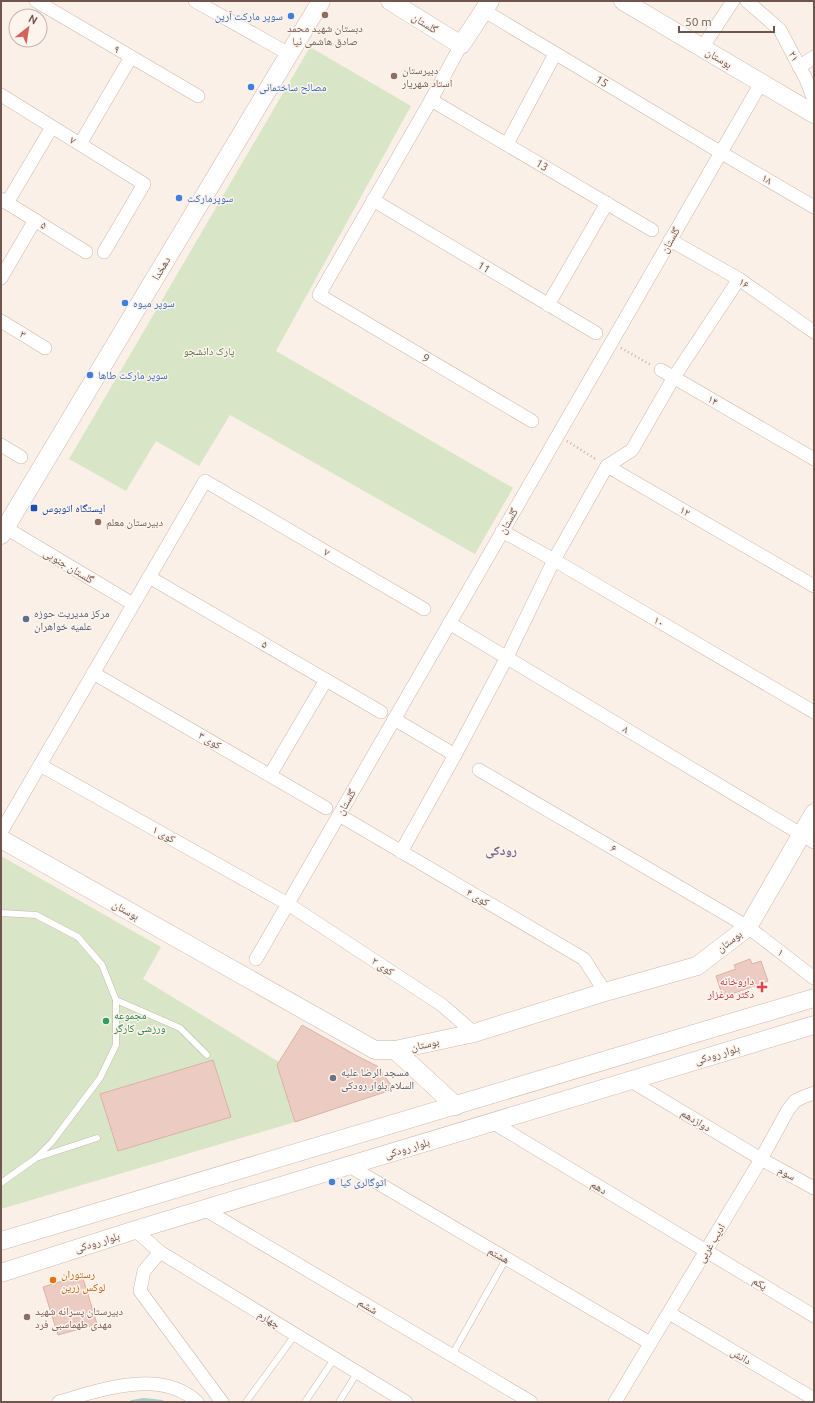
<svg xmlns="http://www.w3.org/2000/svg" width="815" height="1403" font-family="Ubuntu,'Noto Naskh Arabic',sans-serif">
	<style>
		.green { fill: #d8e6c7 }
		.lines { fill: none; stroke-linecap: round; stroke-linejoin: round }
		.stream { stroke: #a5d1d1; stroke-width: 4 }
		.building { fill: #ecccc2; stroke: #dcb1a4 }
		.lane-casing { stroke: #cab7ae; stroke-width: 7 }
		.street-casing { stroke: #cab7ae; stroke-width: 14 }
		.secondary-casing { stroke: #ceb8af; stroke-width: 19 }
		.path { stroke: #d0afa5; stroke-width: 2.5; stroke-dasharray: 1 3; stroke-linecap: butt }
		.lane { stroke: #fff; stroke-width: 6 }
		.street { stroke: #fff; stroke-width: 13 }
		.secondary { stroke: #fff; stroke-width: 18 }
		.education-dot { fill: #8d6e63; stroke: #fdf4ed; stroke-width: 1.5 }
		.shop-dot { fill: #3f7fe0; stroke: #fdf4ed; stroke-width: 1.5 }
		.transit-dot { fill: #1a4fb4; stroke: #fdf4ed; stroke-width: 1.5 }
		.service-dot { fill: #5c6f8a; stroke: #fdf4ed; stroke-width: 1.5 }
		.health-dot { fill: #e0444e; stroke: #fdf4ed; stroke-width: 1.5 }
		.leisure-dot { fill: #2e9e5b; stroke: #fdf4ed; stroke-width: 1.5 }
		.worship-dot { fill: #6b7280; stroke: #fdf4ed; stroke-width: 1.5 }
		.food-dot { fill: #e8710a; stroke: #fdf4ed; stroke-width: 1.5 }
		.labels { text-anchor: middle; stroke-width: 3; stroke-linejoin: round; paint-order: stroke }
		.shop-label { font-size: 11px; fill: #366cbe; stroke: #fdf4ed; text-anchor: start }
		.street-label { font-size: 11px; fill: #70554f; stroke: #fdf4ed }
		.education-label { font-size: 11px; fill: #785e54; stroke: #fdf4ed; text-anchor: start }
		.park-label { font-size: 11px; fill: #5c7548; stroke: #fdf4ed }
		.transit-label { font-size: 11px; fill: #164399; stroke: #fdf4ed; text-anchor: start }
		.service-label { font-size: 11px; fill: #4e5e75; stroke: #fdf4ed; text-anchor: start }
		.health-label { font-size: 11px; fill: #be3a42; stroke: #fdf4ed; text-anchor: end }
		.leisure-label { font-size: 11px; fill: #27864d; stroke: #fdf4ed; text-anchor: start }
		.worship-label { font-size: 11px; fill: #5b616d; stroke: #fdf4ed; text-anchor: start }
		.food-label { font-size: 11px; fill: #c56008; stroke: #fdf4ed; text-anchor: start }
		.quarter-label { font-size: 13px; font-weight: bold; fill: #7a668c; stroke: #fdf4ed }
	</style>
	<rect width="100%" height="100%" fill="#faf0e7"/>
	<!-- green -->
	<g class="green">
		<path d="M310,47L411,106L276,351L513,488L475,554L230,415L199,466L156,441L126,491L69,459Z"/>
		<path d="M1,856L161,947L143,979L279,1062L295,1122L1,1209Z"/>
	</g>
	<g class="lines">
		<!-- stream -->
		<path class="stream" d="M132,1402L144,1400L162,1402"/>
	</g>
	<!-- building -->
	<g class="building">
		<path d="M750,959L752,964L761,961L768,981L723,997L716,976L736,969L734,965Z"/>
		<path d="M302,1025L359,1057L377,1066L394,1089L295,1122L277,1065Z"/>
		<path d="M213,1060L231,1117L118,1151L100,1094Z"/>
		<path d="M82,1275L97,1324L58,1335L43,1287Z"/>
	</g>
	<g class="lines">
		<!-- lane casing -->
		<g class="lane-casing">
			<g id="lane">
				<path d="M1,913L36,915L78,937L102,965L116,1000V1045L100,1078L52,1142L36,1158L1,1183"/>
				<path d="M116,1000L180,1028L207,1055"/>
				<path d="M39,1157L97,1138"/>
				<path d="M452,1355L506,1259"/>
				<path d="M246,1402L295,1335"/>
				<path d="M305,1402L334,1359"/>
				<path d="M339,1402L357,1373"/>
			</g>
		</g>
		<!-- street casing -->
		<g class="street-casing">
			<g id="street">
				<path d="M36,1L198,96"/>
				<path d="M195,1L289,54"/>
				<path d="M747,1L780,30L806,79L814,100"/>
				<path d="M483,10L720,152L814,207"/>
				<path d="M461,45L431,100L319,295L532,421"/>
				<path d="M702,48L733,1"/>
				<path d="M799,67L814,57"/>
				<path d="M1,95L144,184L104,252"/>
				<path d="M431,100L652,230"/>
				<path d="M80,144L131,57"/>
				<path d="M507,144L555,54"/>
				<path d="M1,199L86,252"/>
				<path d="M373,200L596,333"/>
				<path d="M7,203L52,127"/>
				<path d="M670,240L739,279L814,332"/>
				<path d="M1,278L35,220"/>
				<path d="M548,305L607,203"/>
				<path d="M1,321L45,348"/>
				<path d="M661,370L814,459"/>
				<path d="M1,445L21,457"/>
				<path d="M607,466L814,586"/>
				<path d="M1,525L133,604"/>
				<path d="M502,531L554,560L814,712"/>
				<path d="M149,577L381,712"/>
				<path d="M449,623L814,842"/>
				<path d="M93,673L326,808"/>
				<path d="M394,719L455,755"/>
				<path d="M40,765L288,904L442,1005L474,1033"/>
				<path d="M479,770L748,927L814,978"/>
				<path d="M270,775L326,680"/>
				<path d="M339,815L584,959L605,992"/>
				<path d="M1,832L205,481L424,609"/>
				<path d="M401,852L455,755L507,657L554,560L607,466L632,450L674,377L739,279"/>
				<path d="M256,959L761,83"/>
				<path d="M631,1081L761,1159L814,1188"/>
				<path d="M492,1122L814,1316"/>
				<path d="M349,1166L650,1343"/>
				<path d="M204,1209L531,1402"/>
				<path d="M135,1230L160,1252L406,1402"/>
				<path d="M160,1252L144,1271L140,1291L222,1402"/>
				<path d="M669,1313L814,1399"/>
				<path d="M59,1402C100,1390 161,1368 197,1402"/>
				<path d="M615,1402L761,1159L788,1110L795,1101L803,1097L814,1093"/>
			</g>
		</g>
		<!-- secondary casing -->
		<g class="secondary-casing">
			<g id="secondary">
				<path d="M390,1L461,45L490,1"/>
				<path d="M623,1L814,114"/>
				<path d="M1,535L321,1"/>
				<path d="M1,839L375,1050H395L474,1033L605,992L697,966L748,927L814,813"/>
				<path d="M395,1050L456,1106"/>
				<path d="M1,1241L814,998"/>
				<path d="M1,1273L135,1230L814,1025"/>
			</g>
		</g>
		<!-- path -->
		<g class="path">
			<path d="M621,348L651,365"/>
			<path d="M567,441L597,460"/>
		</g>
		<!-- lane -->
		<use href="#lane" class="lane"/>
		<!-- street -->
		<use href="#street" class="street"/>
		<!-- secondary -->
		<use href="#secondary" class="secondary"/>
	</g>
	<!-- markers -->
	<g class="education-dot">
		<circle cx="325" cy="15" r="4"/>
		<circle cx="394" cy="76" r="4"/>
		<circle cx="98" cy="522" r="4"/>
		<circle cx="27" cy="1317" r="4"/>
	</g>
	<g class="shop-dot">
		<circle cx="291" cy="16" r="4"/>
		<circle cx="251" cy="87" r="4"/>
		<circle cx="179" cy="198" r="4"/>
		<circle cx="125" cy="303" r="4"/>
		<circle cx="90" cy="375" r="4"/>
		<circle cx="332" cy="1182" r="4"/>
	</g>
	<rect class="transit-dot" x="30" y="504" width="8" height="8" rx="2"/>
	<circle class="service-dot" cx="26" cy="619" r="4"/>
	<path class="health-dot" d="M760 981h4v4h4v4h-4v4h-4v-4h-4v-4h4z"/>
	<circle class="leisure-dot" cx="106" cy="1021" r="4"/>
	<circle class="worship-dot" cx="333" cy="1078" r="4"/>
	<circle class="food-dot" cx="53" cy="1280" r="4"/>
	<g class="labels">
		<!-- shop labels -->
		<g class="shop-label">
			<text x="283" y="20" text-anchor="end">سوپر مارکت آرین</text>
			<text x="259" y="91">مصالح ساختمانی</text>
			<text x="187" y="202">سوپرمارکت</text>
			<text x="133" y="307">سوپر میوه</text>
			<text x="98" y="379">سوپر مارکت طاها</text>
			<text x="340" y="1186">اتوگالری کیا</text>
		</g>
		<!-- street labels -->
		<g class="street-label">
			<text transform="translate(425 23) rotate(32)" y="4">گلستان</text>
			<text transform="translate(117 49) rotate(30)" y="4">۹</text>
			<text transform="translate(794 56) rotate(62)" y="4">۲۱</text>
			<text transform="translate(719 58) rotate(31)" y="4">بوستان</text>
			<text transform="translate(602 81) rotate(31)" y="4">15</text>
			<text transform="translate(73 140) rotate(32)" y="4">۷</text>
			<text transform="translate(542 165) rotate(30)" y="4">13</text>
			<text transform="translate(767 179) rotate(30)" y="4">۱۸</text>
			<text transform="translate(44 225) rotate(32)" y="4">۵</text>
			<text transform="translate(670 240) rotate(-60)" y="4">گلستان</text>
			<text transform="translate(484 267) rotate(31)" y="4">11</text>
			<text transform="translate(161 268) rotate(-59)" y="4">دهخدا</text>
			<text transform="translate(744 283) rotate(34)" y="4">۱۶</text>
			<text transform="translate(23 334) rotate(31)" y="4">۳</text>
			<text transform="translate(426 358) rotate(31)" y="4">9</text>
			<text transform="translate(713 400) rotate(30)" y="4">۱۴</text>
			<text transform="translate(685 511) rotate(30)" y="4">۱۲</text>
			<text transform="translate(508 521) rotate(-60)" y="4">گلستان</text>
			<text transform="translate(327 552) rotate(30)" y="4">۷</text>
			<text transform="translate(69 566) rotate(31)" y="4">گلستان جنوبی</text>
			<text transform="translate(659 621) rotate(30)" y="4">۱۰</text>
			<text transform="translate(265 644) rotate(30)" y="4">۵</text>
			<text transform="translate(626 729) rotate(31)" y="4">۸</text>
			<text transform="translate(210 740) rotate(30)" y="4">کوی ۳</text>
			<text transform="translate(346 802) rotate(-60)" y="4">گلستان</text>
			<text transform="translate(164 834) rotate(29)" y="4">کوی ۱</text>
			<text transform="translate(614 848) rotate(30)" y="4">۶</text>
			<text transform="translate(478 897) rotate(30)" y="4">کوی ۴</text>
			<text transform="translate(126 910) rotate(29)" y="4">بوستان</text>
			<text transform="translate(729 941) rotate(-37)" y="4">بوستان</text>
			<text transform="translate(781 952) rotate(38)" y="4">۱</text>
			<text transform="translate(383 966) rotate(33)" y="4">کوی ۲</text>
			<text transform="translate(425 1044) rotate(-12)" y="4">بوستان</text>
			<text transform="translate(717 1054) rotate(-17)" y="4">بلوار رودکی</text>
			<text transform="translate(696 1120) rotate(31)" y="4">دوازدهم</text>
			<text transform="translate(407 1148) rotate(-17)" y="4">بلوار رودکی</text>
			<text transform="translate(787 1173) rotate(29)" y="4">سوم</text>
			<text transform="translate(599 1187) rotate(31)" y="4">دهم</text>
			<text transform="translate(97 1242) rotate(-17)" y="4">بلوار رودکی</text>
			<text transform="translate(711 1243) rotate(-59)" y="4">ادیب غربی</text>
			<text transform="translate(499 1255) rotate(30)" y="4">هشتم</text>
			<text transform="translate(760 1283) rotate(31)" y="4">یکم</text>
			<text transform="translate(368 1306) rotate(31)" y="4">ششم</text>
			<text transform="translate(269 1319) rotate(32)" y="4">چهارم</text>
			<text transform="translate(741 1356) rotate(31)" y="4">دانش</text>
		</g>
		<!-- education labels -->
		<g class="education-label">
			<text x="325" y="32" text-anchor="middle">دبستان شهید محمد<tspan x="325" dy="13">صادق هاشمی نیا</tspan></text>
			<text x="402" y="74">دبیرستان<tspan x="402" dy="13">استاد شهریار</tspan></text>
			<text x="106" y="526">دبیرستان معلم</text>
			<text x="35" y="1315">دبیرستان پسرانه شهید<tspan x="35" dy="13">مهدی طهماسبی فرد</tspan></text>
		</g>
		<!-- park labels -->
		<g class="park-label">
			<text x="209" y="355">پارک دانشجو</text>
		</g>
		<!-- transit labels -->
		<g class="transit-label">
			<text x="42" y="512">ایستگاه اتوبوس</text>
		</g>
		<!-- service labels -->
		<g class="service-label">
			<text x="34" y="617">مرکز مدیریت حوزه<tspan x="34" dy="13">علمیه خواهران</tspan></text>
		</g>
		<!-- health labels -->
		<g class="health-label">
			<text x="754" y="985">داروخانه<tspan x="754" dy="13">دکتر مرغزار</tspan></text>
		</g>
		<!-- leisure labels -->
		<g class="leisure-label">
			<text x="114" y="1019">مجموعه<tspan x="114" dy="13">ورزشی کارگر</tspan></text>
		</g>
		<!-- worship labels -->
		<g class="worship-label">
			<text x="341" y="1076">مسجد الرضا علیه<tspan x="341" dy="13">السلام بلوار رودکی</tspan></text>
		</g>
		<!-- food labels -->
		<g class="food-label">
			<text x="61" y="1278">رستوران<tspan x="61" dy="13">لوکس زرین</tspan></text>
		</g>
		<!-- quarter labels -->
		<g class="quarter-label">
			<text x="501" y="855">رودکی</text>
		</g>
	</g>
	<!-- border -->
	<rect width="815" height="1403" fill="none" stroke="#70554f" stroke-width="4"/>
	<!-- north arrow -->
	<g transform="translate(28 28) rotate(30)"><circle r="19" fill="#fdf4ed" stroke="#c5b4ae"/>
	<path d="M0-3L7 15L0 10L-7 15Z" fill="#d5635b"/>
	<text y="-6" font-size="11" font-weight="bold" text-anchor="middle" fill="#70554f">N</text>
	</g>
	<!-- scale -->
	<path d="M679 26v6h95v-6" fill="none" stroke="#70554f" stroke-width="2"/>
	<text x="685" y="26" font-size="12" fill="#70554f" stroke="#fdf4ed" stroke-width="3" paint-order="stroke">50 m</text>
</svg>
